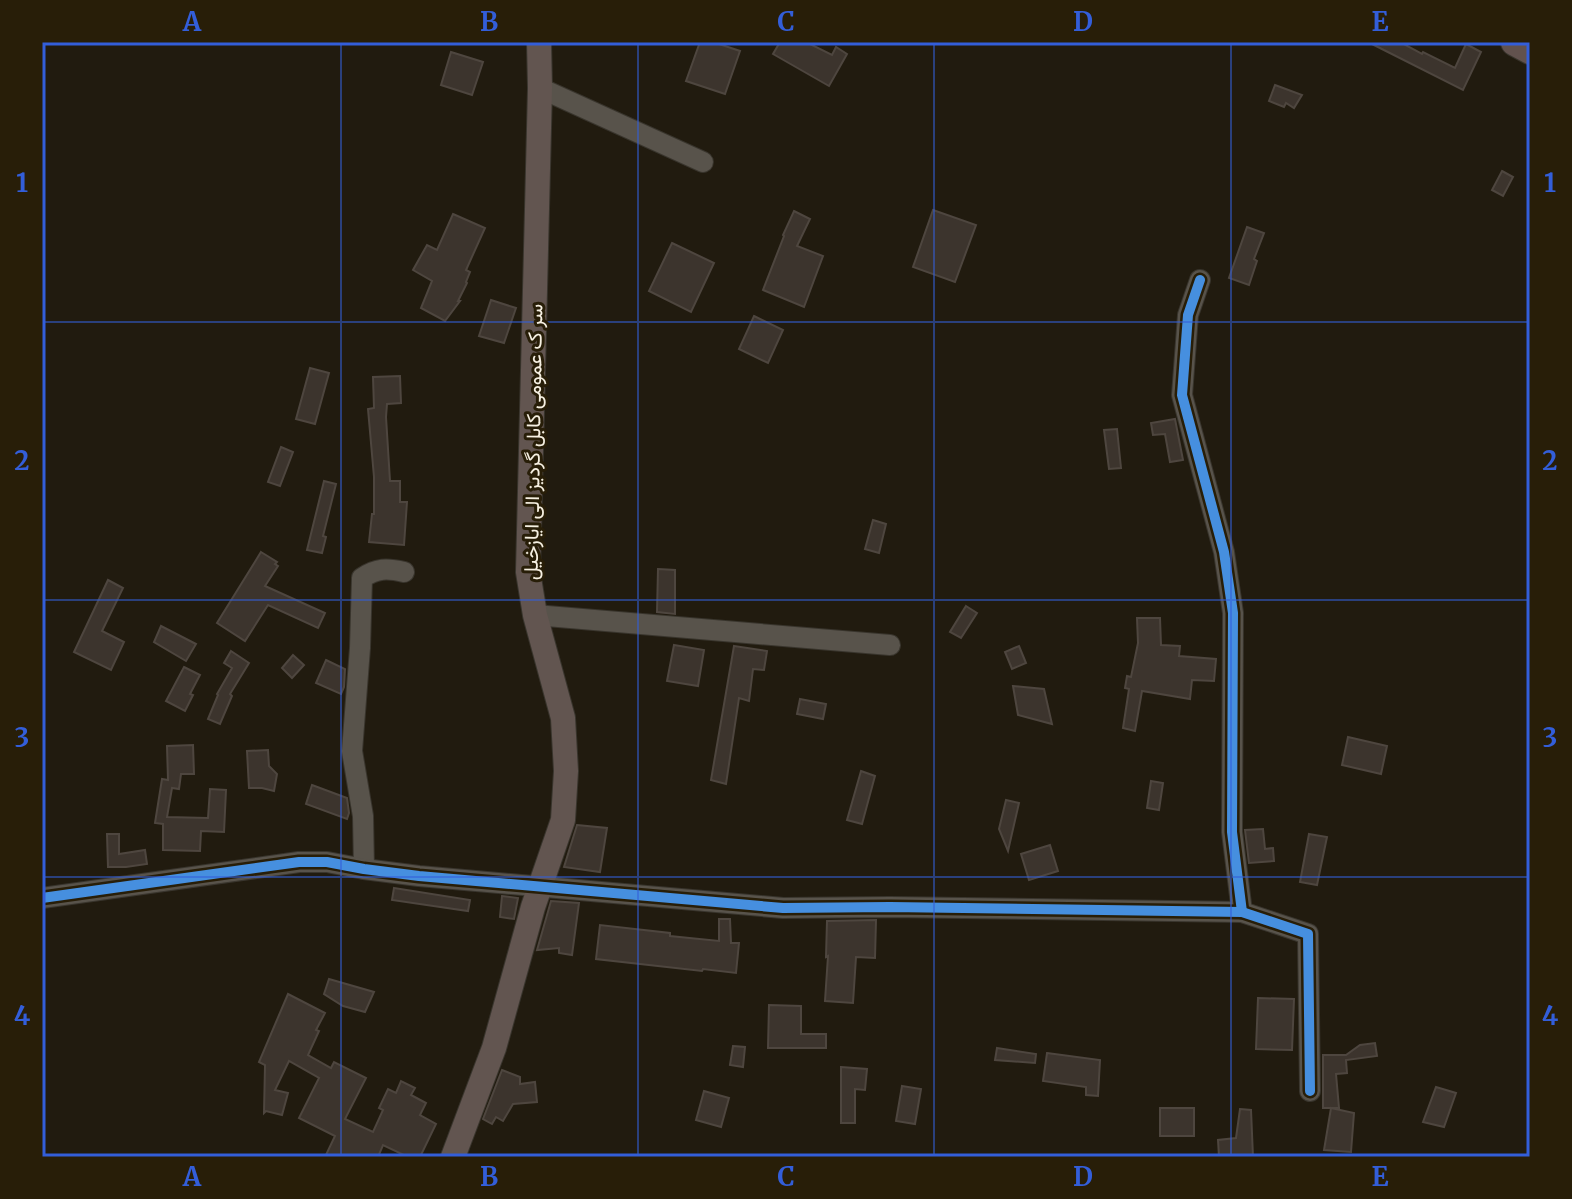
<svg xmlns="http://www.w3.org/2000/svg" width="1572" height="1199" font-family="Merriweather,Vazirmatn,serif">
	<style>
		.building { fill: #3c342d; stroke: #4e463f; stroke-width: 2 }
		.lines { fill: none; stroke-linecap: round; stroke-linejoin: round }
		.minor-casing { stroke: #39352d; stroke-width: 22 }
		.major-casing { stroke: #39352d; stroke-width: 26 }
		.highway-casing { stroke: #39352d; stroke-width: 30 }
		.minor { stroke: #58534b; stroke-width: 20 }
		.major { stroke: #625550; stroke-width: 24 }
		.highway { stroke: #62524e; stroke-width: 28 }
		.cycleway-casing { stroke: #281e08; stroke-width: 15 }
		.cycleway { stroke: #468fdf; stroke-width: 10 }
		.grid { fill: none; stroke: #335ed9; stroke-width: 2; stroke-opacity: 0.55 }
		.labels { text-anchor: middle; stroke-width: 6; stroke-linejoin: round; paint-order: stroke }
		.street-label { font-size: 20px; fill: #f6f0e2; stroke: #281e08 }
		.neatline { fill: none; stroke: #335ed9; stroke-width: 3 }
		.grid-label { font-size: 26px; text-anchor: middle; font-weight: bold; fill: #335ed9 }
	</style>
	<rect width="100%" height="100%" fill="#211b0f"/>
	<!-- building -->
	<g class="building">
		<path d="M700,42H713L740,51L725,94L686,81Z"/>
		<path d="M780,42H806L832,55L836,47L847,54L829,86L773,54Z"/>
		<path d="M1368,42H1400L1422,54L1423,52L1455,68L1466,44L1481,52L1463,90Z"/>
		<path d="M451,52L483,62L472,95L441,85Z"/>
		<path d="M1275,85L1302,95L1294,108L1286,103L1284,107L1269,101Z"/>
		<path d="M1502,171L1513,177L1503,196L1492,190Z"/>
		<path d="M933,210L976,225L955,282L913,267Z"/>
		<path d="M794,211L810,219L797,246L823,256L804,307L763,290L784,236L783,235Z"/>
		<path d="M453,214L485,228L466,270L470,272L466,282L467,283L458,301H460L445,321L421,308L432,281L413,270L427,245L437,250Z"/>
		<path d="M1247,227L1264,233L1254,259L1257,261L1249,285L1229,278Z"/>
		<path d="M672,243L714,263L691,312L649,291Z"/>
		<path d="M491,300L516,308L504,343L479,336Z"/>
		<path d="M754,316L783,330L768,363L739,349Z"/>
		<path d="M310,368L329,373L315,424L296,419Z"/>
		<path d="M400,376L401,403L387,404L386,417L390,481H400V502H407L404,545L369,542L372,514H374V477L368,409L374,408L373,377Z"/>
		<path d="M1175,419L1183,460L1170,462L1165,434L1153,435L1151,423Z"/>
		<path d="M1117,429L1121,468L1109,469L1104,430Z"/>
		<path d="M281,447L293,452L280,486L268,482Z"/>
		<path d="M324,481L336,484L323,536L326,537L322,553L307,550Z"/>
		<path d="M873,520L886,524L879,553L865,549Z"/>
		<path d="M261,552L277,562L275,564L278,566L265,586L325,613L318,628L268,605L245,641L217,623Z"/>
		<path d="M658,569L675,570V614L657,612Z"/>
		<path d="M108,580L123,588L102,631L124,642L111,670L74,652Z"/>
		<path d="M966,606L977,613L961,638L950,632Z"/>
		<path d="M1137,618H1160L1161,645L1180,646L1179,656L1216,659L1214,681L1192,680L1190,699L1142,691L1135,731L1123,728L1129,689L1125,688L1127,676L1131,677L1138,643Z"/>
		<path d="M161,626L196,644L186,661L154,642Z"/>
		<path d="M674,645L704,650L698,686L667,681Z"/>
		<path d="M734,646L767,651L764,670L753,669L749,701L739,698L726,784L711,780Z"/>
		<path d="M1019,646L1026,663L1012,669L1005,652Z"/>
		<path d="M231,651L249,663L230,694L232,696L220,724L208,719L218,695L217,694L232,668L224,663Z"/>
		<path d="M293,655L304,665L292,678L282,668Z"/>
		<path d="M326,660L345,669L344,687L341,694L316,683Z"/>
		<path d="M184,667L200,675L190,694L193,695L185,711L166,701Z"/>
		<path d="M1013,686L1044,689L1052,724L1018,715Z"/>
		<path d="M800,699L826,704L823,719L797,714Z"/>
		<path d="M1348,737L1387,746L1381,774L1342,765Z"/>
		<path d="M193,745L194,774H181L179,789L172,788L167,817L208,818L210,789L226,790L224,832L201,831L200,851L163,850V824L155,823L162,779L168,780L167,746Z"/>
		<path d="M268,750L269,766L277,774L274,791L262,788H249L247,751Z"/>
		<path d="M861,771L875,776L862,824L847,820Z"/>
		<path d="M1151,781L1163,783L1159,810L1147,808Z"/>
		<path d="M312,785L347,798L349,813L347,819L306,804Z"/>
		<path d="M1006,800L1019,803L1008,851L999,829Z"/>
		<path d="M577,825L607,828L600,872L564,867Z"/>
		<path d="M1263,829L1265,849L1273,848L1274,861L1249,863L1245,830Z"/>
		<path d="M107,834H119V854L145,850L147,864L126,867H108Z"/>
		<path d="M1309,834L1327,837L1317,885L1300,882Z"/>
		<path d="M1050,845L1058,871L1029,880L1021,854Z"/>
		<path d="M394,888L470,900L468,911L392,900Z"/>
		<path d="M502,896L518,898L514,919L500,917Z"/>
		<path d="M551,901L579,903L572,955L559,953V948L537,950Z"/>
		<path d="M719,919H730L731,943H739L736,973L703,969L702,971L596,959L600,925L670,933V936L719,941Z"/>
		<path d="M876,920L875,958L856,957L853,1003L825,1001L828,956L826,957L827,921Z"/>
		<path d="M329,979L374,992L365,1012L343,1006L324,994Z"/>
		<path d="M288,994L325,1013L316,1030L319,1031L308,1055L331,1068L334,1062L366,1078L345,1119L373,1132L383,1110L379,1108L388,1089L396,1093L401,1081L415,1088L411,1095L426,1103L420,1115L436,1124L420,1157H408L383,1145L378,1157H325L335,1136L299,1118L319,1078L289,1061L275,1090L288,1093L282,1115L266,1111L264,1113L265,1065L259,1062Z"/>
		<path d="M1258,998L1294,999L1292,1050L1256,1049Z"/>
		<path d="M769,1005L801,1006V1034H826V1048H768Z"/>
		<path d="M1375,1043L1377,1056L1346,1060L1347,1073L1336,1074L1339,1108H1323V1055H1346L1360,1045Z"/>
		<path d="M733,1046L745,1047L743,1067L730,1065Z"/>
		<path d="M997,1048L1036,1054L1035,1063L995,1060Z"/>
		<path d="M1047,1053L1100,1060L1098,1096L1086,1095V1087L1043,1081Z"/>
		<path d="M841,1067L867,1069L865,1090L855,1089V1123H841Z"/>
		<path d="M502,1070L520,1077V1084L535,1082L537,1102L513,1104L503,1121L496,1117L492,1124L483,1119Z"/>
		<path d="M902,1086L921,1089L915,1124L896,1121Z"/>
		<path d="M1436,1087L1456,1093L1444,1127L1423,1122Z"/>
		<path d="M704,1091L729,1098L721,1127L696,1120Z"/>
		<rect x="1160" y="1108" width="34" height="28"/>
		<path d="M1331,1108L1354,1113L1351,1152L1324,1150Z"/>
		<path d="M1240,1109L1251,1110L1253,1157H1219L1218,1140L1236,1138Z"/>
	</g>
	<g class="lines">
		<!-- minor casing -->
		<g class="minor-casing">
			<g id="minor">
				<path d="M540,88L703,162"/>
				<path d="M1200,280L1188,315L1182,395L1224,552L1233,613L1232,832L1242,912"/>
				<path d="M535,615L890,645"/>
				<path d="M364,869L363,816L352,751L360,648L362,578C377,568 387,568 404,572"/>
				<path d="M42,898L299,862H327L364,869L419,876L783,908L890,907L1242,912L1308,934L1310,1091"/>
			</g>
		</g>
		<!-- major casing -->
		<g class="major-casing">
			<path id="major" d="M453,1157L494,1048L533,907L563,820L566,771L563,718L535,615L528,572L540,88L539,42"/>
		</g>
		<!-- highway casing -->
		<g class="highway-casing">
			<path id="highway" d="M1515,42L1530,50"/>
		</g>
		<!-- minor -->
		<use href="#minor" class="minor"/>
		<!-- major -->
		<use href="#major" class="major"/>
		<!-- highway -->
		<use href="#highway" class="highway"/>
		<!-- cycleway casing -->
		<g class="cycleway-casing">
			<g id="cycleway">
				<path d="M1200,280L1188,315L1182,395L1224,552L1233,613L1232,832L1242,912"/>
				<path d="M42,898L299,862H327L364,869L419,876L783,908L890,907L1242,912L1308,934L1310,1091"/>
			</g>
		</g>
		<!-- cycleway -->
		<use href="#cycleway" class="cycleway"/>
	</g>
	<!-- grid -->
	<path class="grid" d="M341,42V1157M638,42V1157M934,42V1157M1231,42V1157M42,322H1530M42,600H1530M42,877H1530"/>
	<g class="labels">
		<!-- street labels -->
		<g class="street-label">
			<text transform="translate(533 442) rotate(-89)" y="7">سر ک عمومی کابل گردیز الی ایازخیل</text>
		</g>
	</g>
	<!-- border -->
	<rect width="1572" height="1199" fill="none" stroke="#281e08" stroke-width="88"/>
	<rect x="44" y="44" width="1484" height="1111" class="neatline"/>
	<g class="grid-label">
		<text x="192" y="31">A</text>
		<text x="489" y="31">B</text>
		<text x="786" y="31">C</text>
		<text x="1083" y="31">D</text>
		<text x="1380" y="31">E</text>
		<text x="22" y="192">1</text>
		<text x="1550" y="192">1</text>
		<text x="22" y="470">2</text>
		<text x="1550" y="470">2</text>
		<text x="22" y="747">3</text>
		<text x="1550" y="747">3</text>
		<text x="22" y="1025">4</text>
		<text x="1550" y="1025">4</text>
		<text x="192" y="1186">A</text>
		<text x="489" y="1186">B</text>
		<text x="786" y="1186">C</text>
		<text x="1083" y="1186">D</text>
		<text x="1380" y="1186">E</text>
	</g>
</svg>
